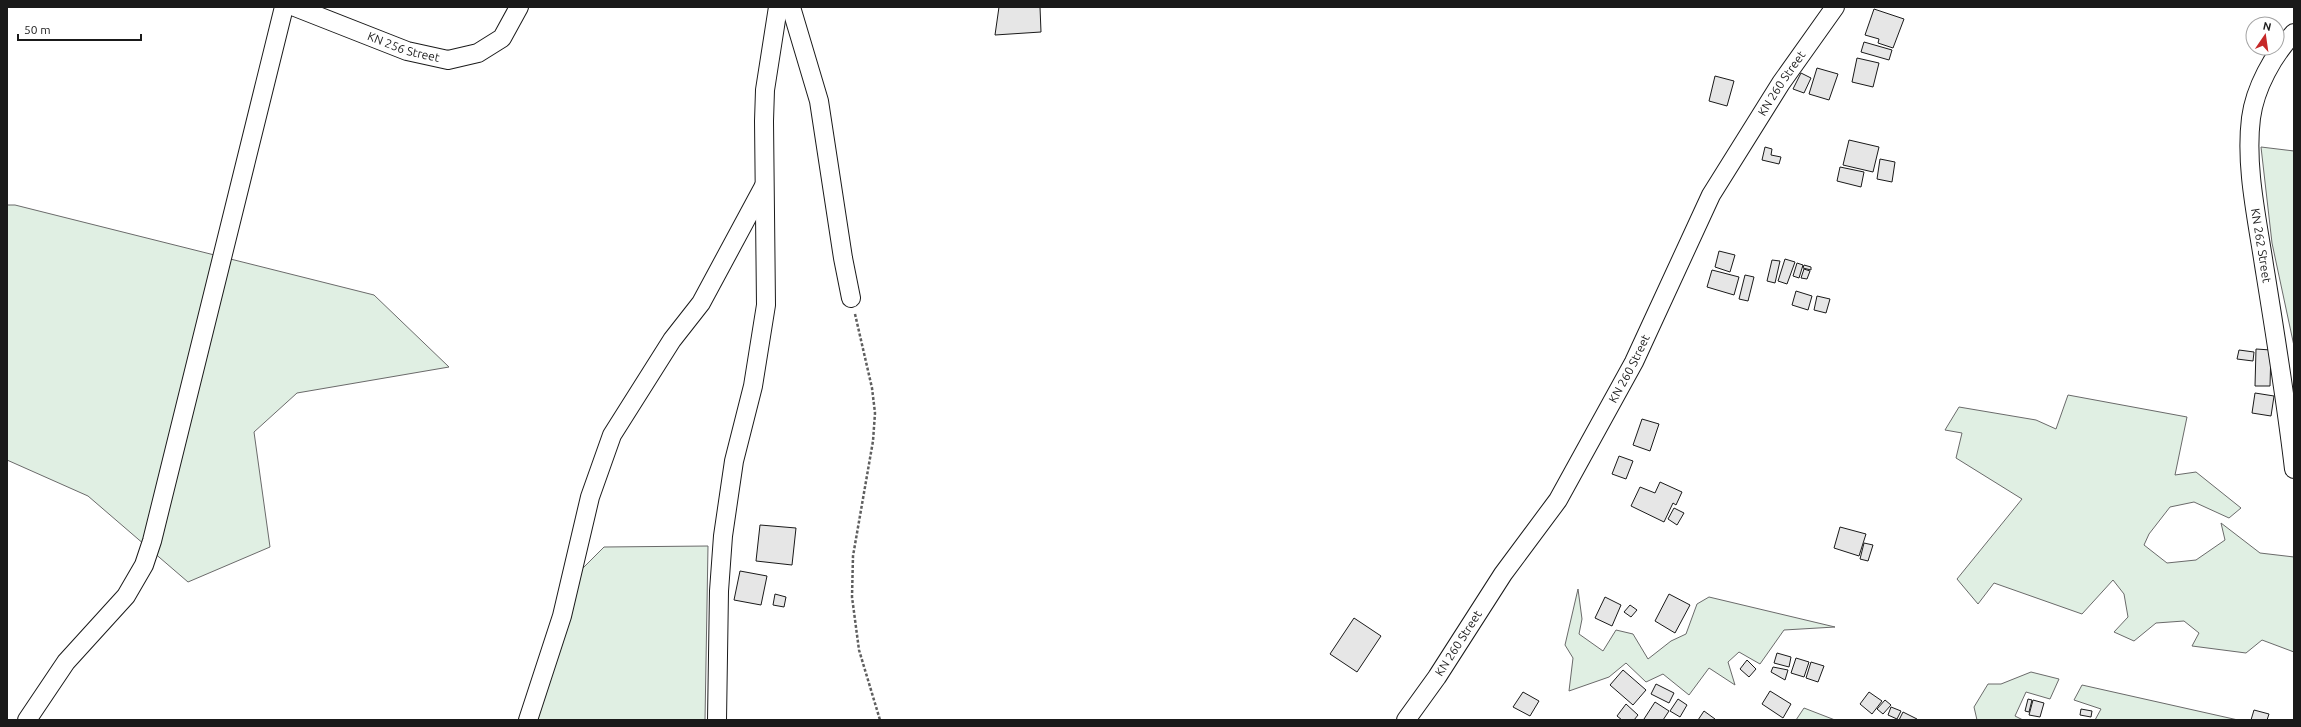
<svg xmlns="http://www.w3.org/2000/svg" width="2301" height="727" font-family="Ubuntu,sans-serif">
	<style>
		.green { fill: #e0efe3; stroke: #6a6a6a }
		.building { fill: #e6e6e6; stroke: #1a1a1a }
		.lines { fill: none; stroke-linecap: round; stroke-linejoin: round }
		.minor-casing { stroke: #1a1a1a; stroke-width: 20 }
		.path { stroke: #5f5f5f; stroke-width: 2.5; stroke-dasharray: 3 2; stroke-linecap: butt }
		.minor { stroke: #fff; stroke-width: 18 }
		.labels { text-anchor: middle; stroke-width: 3; stroke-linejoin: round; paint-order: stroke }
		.street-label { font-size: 12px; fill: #1a1a1a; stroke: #fff }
	</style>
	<rect width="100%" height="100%" fill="#fff"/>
	<!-- green -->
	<g class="green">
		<path d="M2261,147L2294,151V346L2272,243Z"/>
		<path d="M7,205H15L374,295L449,367L297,393L254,432L270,547L188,582L88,496L7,460Z"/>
		<path d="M2068,395L2187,417L2175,475L2196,472L2241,508L2229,518L2194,502L2170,507L2149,534L2144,545L2167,563L2196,560L2225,540L2221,523L2260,553L2294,557V652L2262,640L2246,653L2192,646L2199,633L2184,621L2156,623L2134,641L2114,632L2128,617L2124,594L2113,580L2082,614L1994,583L1978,604L1957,579L2022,499L1956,458L1962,433L1945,430L1959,407L2036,420L2056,429Z"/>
		<path d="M708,546L705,720H532L582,569L604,547Z"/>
		<path d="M1578,589L1582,619L1579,634L1603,651L1616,630L1633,634L1648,659L1671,641L1686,634L1697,604L1709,597L1835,627L1784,630L1760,664L1739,652L1728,662L1735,685L1709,668L1689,695L1663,674L1646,682L1626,663L1609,677L1569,691L1573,658L1565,645Z"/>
		<path d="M2031,672L2059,679L2050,699L2026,692L2015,716L2023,720H1977L1974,707L1988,684H2001Z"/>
		<path d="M2082,685L2238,720H2095L2101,709L2074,700Z"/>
		<path d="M1804,708L1835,720H1796Z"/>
	</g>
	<!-- building -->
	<g class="building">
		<path d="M999,7H1040L1041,32L995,35Z"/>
		<path d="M1874,9L1904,19L1893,48L1878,43L1879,39L1865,35Z"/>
		<path d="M1864,42L1892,50L1889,60L1861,52Z"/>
		<path d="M1857,58L1879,63L1873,87L1852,82Z"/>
		<path d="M1817,68L1838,74L1829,100L1809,94Z"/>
		<path d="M1801,73L1811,78L1804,93L1793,89Z"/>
		<path d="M1715,76L1734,81L1727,106L1709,101Z"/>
		<path d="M1849,140L1879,147L1873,172L1843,165Z"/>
		<path d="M1765,147L1772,149L1771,155L1781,157L1779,164L1762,160Z"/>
		<path d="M1880,159L1895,162L1892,182L1877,179Z"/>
		<path d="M1840,167L1864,172L1861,187L1837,181Z"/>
		<path d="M1719,251L1735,255L1730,272L1715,267Z"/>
		<path d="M1785,259L1795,262L1787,284L1778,281Z"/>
		<path d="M1772,260L1780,261L1775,283L1767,281Z"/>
		<path d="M1797,263L1803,265L1799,278L1793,276Z"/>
		<path d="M1804,265L1811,267V270L1803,268Z"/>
		<path d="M1804,269L1810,271L1807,279L1801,278Z"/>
		<path d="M1712,270L1739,277L1734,295L1707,287Z"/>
		<path d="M1745,275L1754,277L1748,301L1739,299Z"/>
		<path d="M1796,291L1812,296L1808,310L1792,305Z"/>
		<path d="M1817,296L1830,299L1826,313L1814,310Z"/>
		<path d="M2256,349L2271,350L2270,386H2255Z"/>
		<path d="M2239,350L2254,352L2253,361L2237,359Z"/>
		<path d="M2255,393L2274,396L2271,416L2252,413Z"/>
		<path d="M1642,419L1659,424L1650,451L1633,445Z"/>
		<path d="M1619,456L1633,461L1626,479L1612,474Z"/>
		<path d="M1660,482L1682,492L1676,505L1673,503L1664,522L1631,506L1640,487L1655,493Z"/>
		<path d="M1674,508L1684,513L1677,525L1668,519Z"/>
		<path d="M760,525L796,528L792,565L756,561Z"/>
		<path d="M1840,527L1866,534L1859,556L1834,548Z"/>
		<path d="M1864,543L1873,545L1868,561L1860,559Z"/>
		<path d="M740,571L767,576L761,605L734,600Z"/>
		<path d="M775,594L786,597L784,607L773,605Z"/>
		<path d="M1669,594L1690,605L1675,633L1655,621Z"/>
		<path d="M1605,597L1621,605L1612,626L1595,618Z"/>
		<path d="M1630,605L1637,610L1631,617L1624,612Z"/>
		<path d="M1354,618L1381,636L1357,672L1330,654Z"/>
		<path d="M1777,653L1791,657L1789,667L1774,663Z"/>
		<path d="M1796,658L1809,662L1804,677L1791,673Z"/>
		<path d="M1747,660L1756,669L1749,677L1740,669Z"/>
		<path d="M1811,662L1824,666L1818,682L1806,678Z"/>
		<path d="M1773,667L1788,670L1785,680L1771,672Z"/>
		<path d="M1623,670L1646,690L1633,705L1610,685Z"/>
		<path d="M1656,684L1674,693L1669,703L1651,694Z"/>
		<path d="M1770,691L1791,704L1783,718L1762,704Z"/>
		<path d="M1523,692L1539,701L1530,716L1513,707Z"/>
		<path d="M1869,692L1882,701L1872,714L1860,704Z"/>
		<path d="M1678,699L1687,705L1680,717L1670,711Z"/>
		<path d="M2028,699L2032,700L2029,712L2025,711Z"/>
		<path d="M1885,700L1891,705L1883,714L1877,709Z"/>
		<path d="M2033,700L2044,703L2040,717L2029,715Z"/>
		<path d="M1655,702L1669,711L1663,720H1645L1644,719Z"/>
		<path d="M1626,704L1638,715L1634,720H1622L1617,716Z"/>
		<path d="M1891,707L1901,711L1897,719L1888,715Z"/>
		<path d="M2081,709L2092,711L2091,717L2080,715Z"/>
		<path d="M2254,710L2269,714L2267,720H2251Z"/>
		<path d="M1704,711L1715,719L1714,720H1698Z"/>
		<path d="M1903,712L1917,719V720H1899Z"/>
	</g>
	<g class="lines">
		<!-- minor casing -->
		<g class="minor-casing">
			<g id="minor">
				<path id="s1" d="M295,7L407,51L448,60L478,53L502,38L519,7"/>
				<path d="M791,7L819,101L843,258L851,298"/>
				<path id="s2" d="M2294,33C2273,55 2255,88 2251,118C2245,166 2257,218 2264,265C2275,333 2286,400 2294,469"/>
				<path d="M27,720L66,662L126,596L144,565L152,541L284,7"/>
				<path d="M528,720L562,616L590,497L612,435L672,340L701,303L764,186"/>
				<path d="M717,720L719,591L723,536L734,461L753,386L766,305L764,121L765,90L778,7"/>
				<path id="s3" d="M1406,720L1437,677L1503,574L1558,500L1634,362L1711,195L1781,83L1835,7"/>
			</g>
		</g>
		<!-- path -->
		<path class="path" d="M855,314L872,388L875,413L873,441L853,556L852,597L859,650L880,720"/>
		<!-- minor -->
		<use href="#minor" class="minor"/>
	</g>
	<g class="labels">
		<!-- street labels -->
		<g class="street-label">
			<text dy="4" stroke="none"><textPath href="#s1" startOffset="116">KN 256 Street</textPath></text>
			<text dy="4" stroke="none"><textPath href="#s3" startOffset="741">KN 260 Street</textPath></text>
			<text dy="4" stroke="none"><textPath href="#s2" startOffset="225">KN 262 Street</textPath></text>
			<text dy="4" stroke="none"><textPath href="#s3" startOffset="417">KN 260 Street</textPath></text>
			<text dy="4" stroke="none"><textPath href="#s3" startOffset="93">KN 260 Street</textPath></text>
		</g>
	</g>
	<!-- border -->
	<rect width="2301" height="727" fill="none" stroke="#1a1a1a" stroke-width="16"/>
	<!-- north arrow -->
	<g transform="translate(2265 36) rotate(13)"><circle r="19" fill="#ffffff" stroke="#a3a3a3"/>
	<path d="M0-3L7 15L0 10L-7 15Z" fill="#c62828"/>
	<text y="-6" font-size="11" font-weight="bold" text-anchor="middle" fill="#1a1a1a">N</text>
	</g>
	<!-- scale -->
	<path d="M18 34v6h123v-6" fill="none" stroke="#1a1a1a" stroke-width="2"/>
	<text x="24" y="34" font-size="12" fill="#1a1a1a" stroke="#ffffff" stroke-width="3" paint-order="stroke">50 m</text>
</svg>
